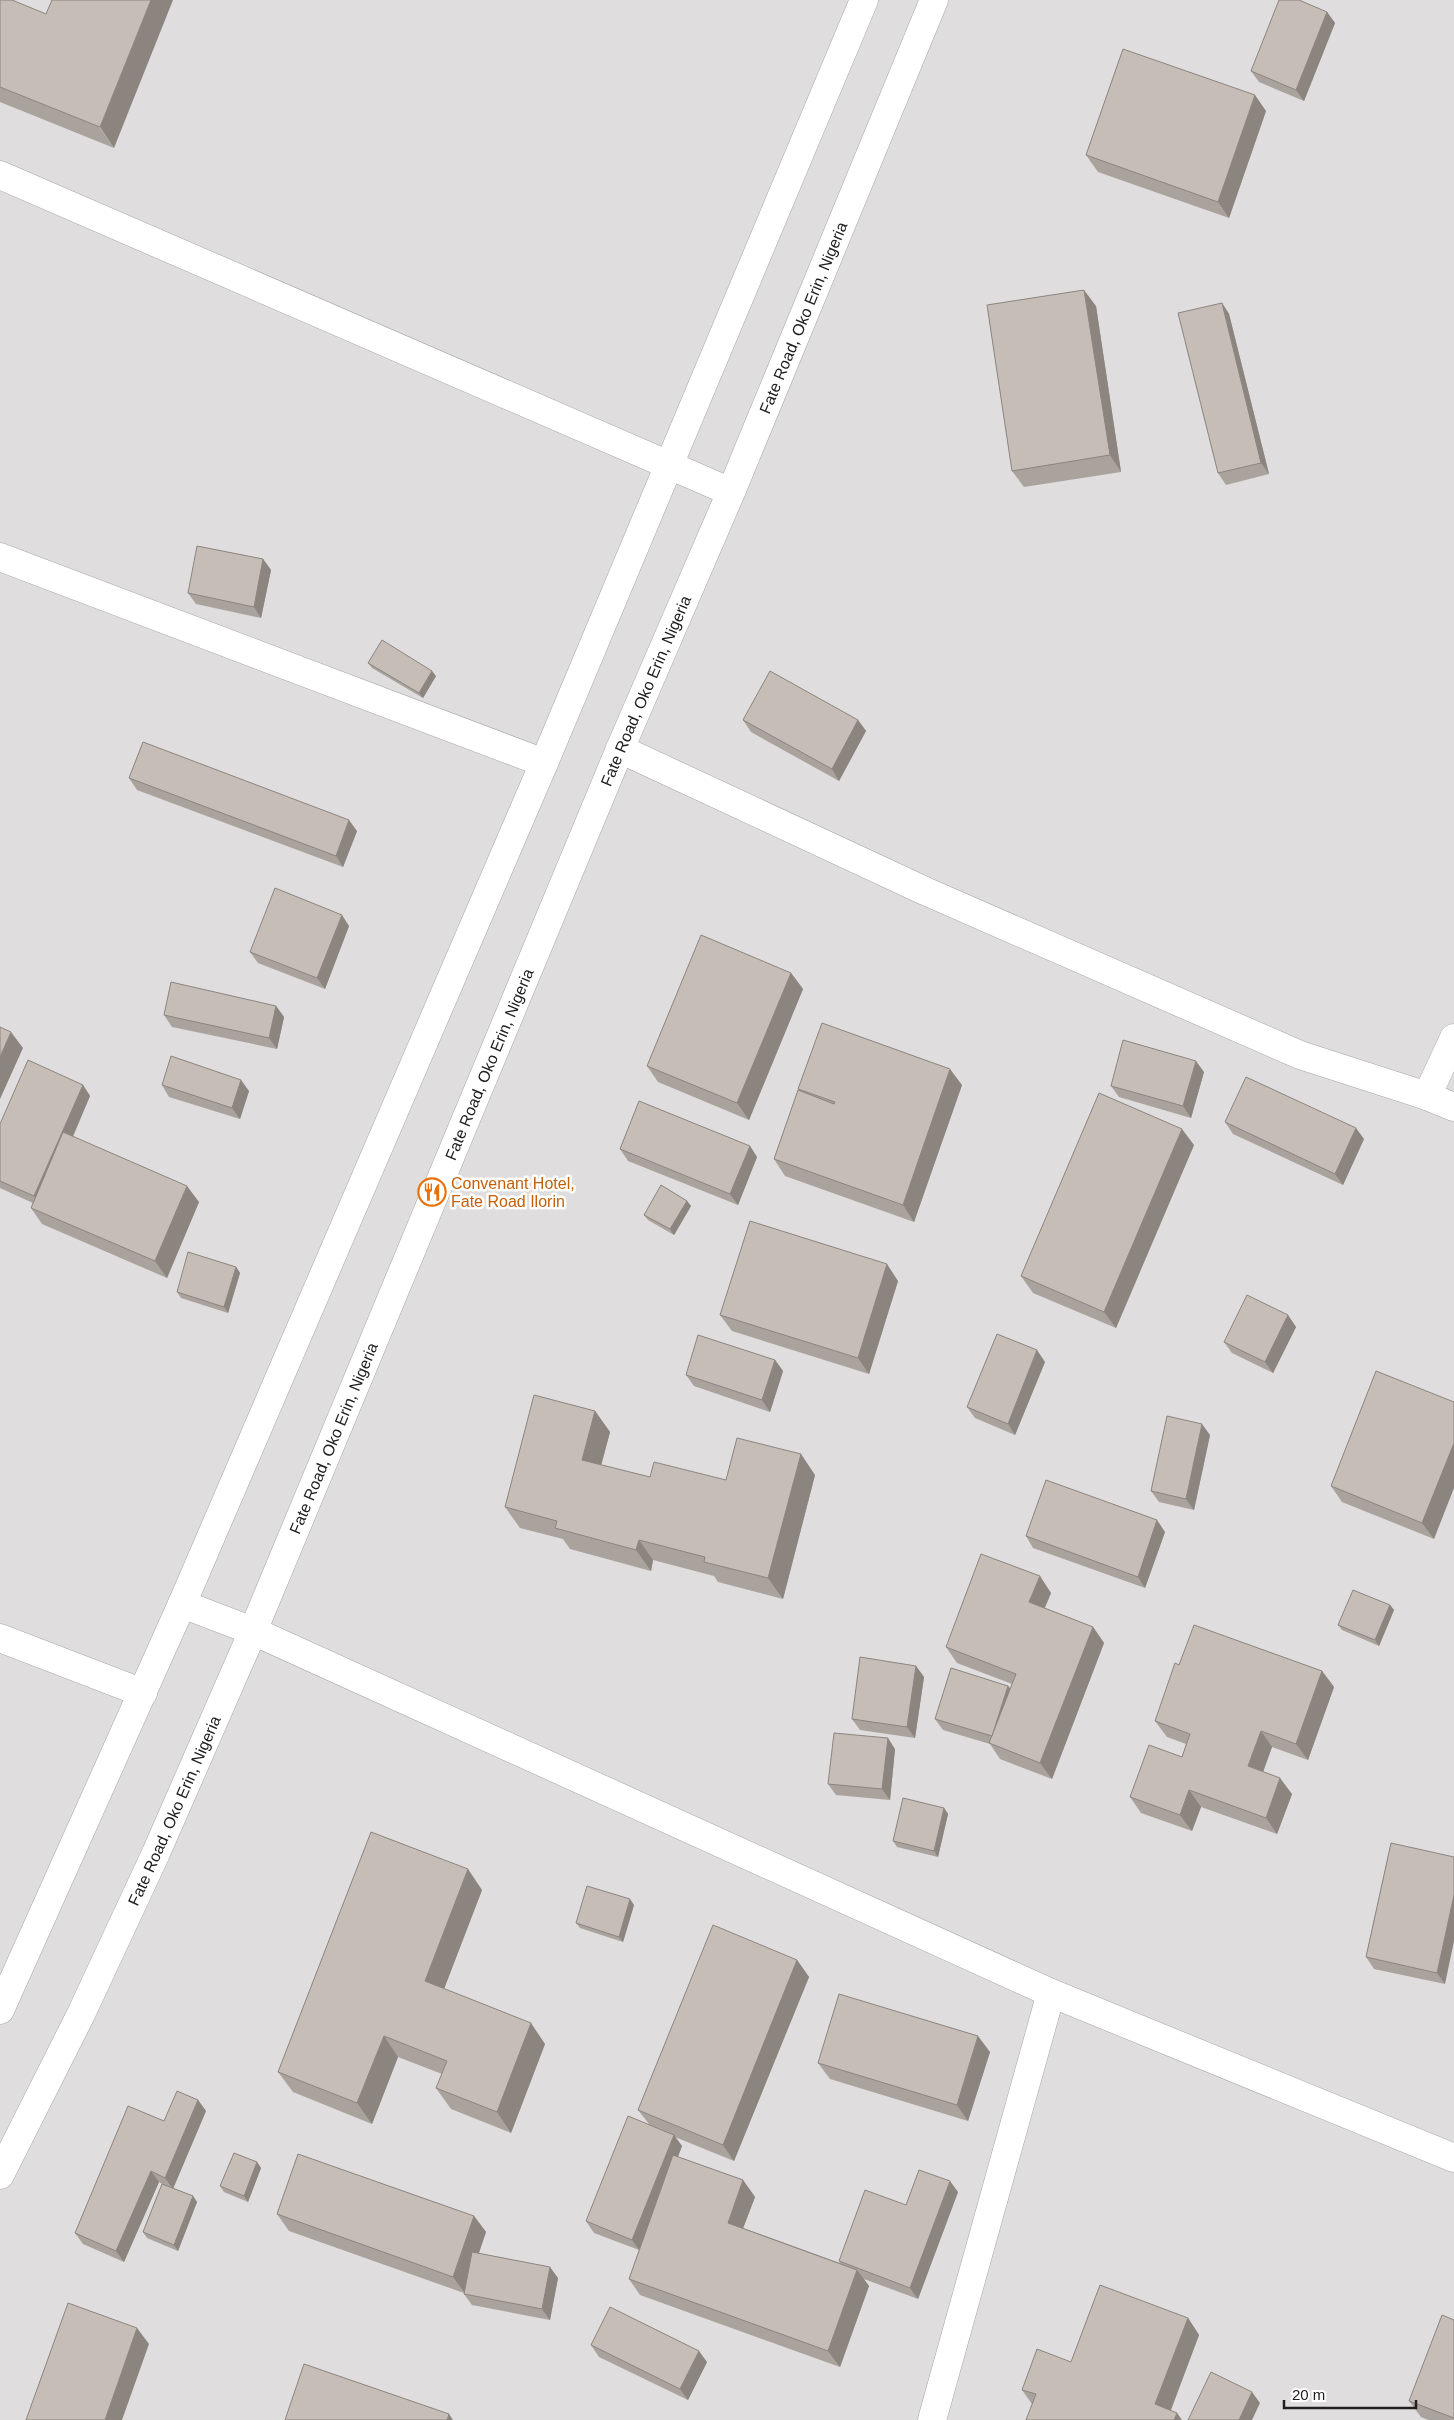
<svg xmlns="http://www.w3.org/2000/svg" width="1454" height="2420" font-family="Helvetica,sans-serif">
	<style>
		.residential { fill: #dfdddd }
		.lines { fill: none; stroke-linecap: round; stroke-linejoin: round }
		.minor-casing { stroke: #a7a7a7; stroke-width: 29 }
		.minor { stroke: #fff; stroke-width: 28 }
		.wall { fill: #aaa39d }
		.shaded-wall { fill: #8b847f }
		.building { fill: #c6bdb6; stroke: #8b847f }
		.labels { text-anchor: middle; stroke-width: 5; stroke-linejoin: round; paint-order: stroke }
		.street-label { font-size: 16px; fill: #202020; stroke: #fff }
		.food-label { font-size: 16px; fill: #c56008; stroke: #fff; text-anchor: start }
	</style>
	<rect width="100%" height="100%" fill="#f1eee7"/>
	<!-- residential -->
	<rect class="residential" x="0" y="0" width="1454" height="2420"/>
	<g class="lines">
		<!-- minor casing -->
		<g class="minor-casing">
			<g id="minor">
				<path d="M0,175L731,492"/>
				<path d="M0,557L544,763"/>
				<path d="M620,749L925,891L1300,1055L1427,1096L1454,1107"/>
				<path d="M1427,1096L1454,1038"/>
				<path d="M182,1604L253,1631L1051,1993L1454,2158"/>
				<path d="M0,1638L143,1693"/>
				<path d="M0,2010L182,1604L544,763L864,0"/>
				<path id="s1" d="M0,2175L81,2014L156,1853L253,1631L620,749L731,492L934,0"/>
				<path d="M932,2420L1051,1993"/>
			</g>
		</g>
		<!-- minor -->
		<use href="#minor" class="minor"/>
	</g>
	<!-- wall -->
	<g class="wall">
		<path d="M0,0H12L114,148L0,102Z"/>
		<path d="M1327,12L1335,23L1304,101L1259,82L1251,71Z"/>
		<path d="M1266,111L1229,218L1098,172L1086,155Z"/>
		<path d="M1222,303L1229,314L1269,474L1226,485L1218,473Z"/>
		<path d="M1096,306L1121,472L1024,487L1012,471Z"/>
		<path d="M263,559L271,570L261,618L196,604L188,593Z"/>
		<path d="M368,663L436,676L423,698L372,668Z"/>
		<path d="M743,720H858L866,731L839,781L751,732Z"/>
		<path d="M129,778L357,831L343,867L137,790Z"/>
		<path d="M349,926L325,989L258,963L250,952Z"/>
		<path d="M791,973L803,989L749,1120L658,1082L647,1066Z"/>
		<path d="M276,1006L284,1017L277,1049L172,1027L164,1015Z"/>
		<path d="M1204,1072L1191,1118L1119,1097L1111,1086Z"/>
		<path d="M83,1085L90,1096L73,1137L199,1202L167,1278L42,1224L31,1208L33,1203L0,1188V1124Z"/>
		<path d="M162,1085L249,1091L240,1119L169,1097Z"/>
		<path d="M962,1085L914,1222L785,1176L774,1159L800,1091L798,1089Z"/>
		<path d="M1225,1122L1364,1139L1343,1185L1233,1134Z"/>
		<path d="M1194,1145L1116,1328L1033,1293L1021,1276Z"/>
		<path d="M750,1146L757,1157L738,1205L628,1161L620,1149Z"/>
		<path d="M687,1201L691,1206L674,1235L648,1220L644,1215Z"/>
		<path d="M236,1267L240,1273L228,1313L181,1298L177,1292Z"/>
		<path d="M898,1281L869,1374L732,1331L720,1315Z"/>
		<path d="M1288,1315L1296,1327L1273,1373L1232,1353L1224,1342Z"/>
		<path d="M775,1360L783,1371L770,1412L694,1386L686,1375Z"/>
		<path d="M1045,1362L1015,1435L975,1418L967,1407Z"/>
		<path d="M1454,1402L1434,1539L1342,1502L1331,1486Z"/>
		<path d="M595,1411L610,1432L601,1465L650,1477L726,1480L815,1475L783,1599L718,1582L714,1576L653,1560L651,1571L570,1549L563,1539L520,1528L505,1507Z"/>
		<path d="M1210,1435L1194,1510L1159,1502L1151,1491Z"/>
		<path d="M1165,1532L1145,1588L1033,1548L1026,1536Z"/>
		<path d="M1051,1593L1045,1608L1093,1627L1104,1643L1052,1779L1000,1759L990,1744L943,1730L935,1719L1008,1686L1010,1688L1012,1684L957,1663L946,1647Z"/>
		<path d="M1390,1605L1394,1610L1379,1646L1342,1630L1338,1625Z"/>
		<path d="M1179,1665L1322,1671L1334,1687L1308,1760L1272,1747L1263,1772L1292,1794L1277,1834L1201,1807L1192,1831L1141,1813L1130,1797L1182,1757L1186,1744L1167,1737L1155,1721Z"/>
		<path d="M916,1666L924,1677L915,1738L860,1730L852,1719Z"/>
		<path d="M895,1749L890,1800L836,1795L828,1784Z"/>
		<path d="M944,1808L948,1814L938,1857L897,1847L893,1841Z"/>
		<path d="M1391,1843L1445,1984L1374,1969L1366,1957Z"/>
		<path d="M482,1890L444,1989L545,2044L511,2133L451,2109L436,2088L442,2074L398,2057L372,2124L293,2092L278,2072Z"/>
		<path d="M634,1905L623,1942L580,1928L576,1923Z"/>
		<path d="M797,1960L809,1977L734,2161L675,2137L682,2146L678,2157L743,2180L755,2197L743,2228L840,2263L839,2261L906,2205L958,2192L918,2299L864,2279L869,2286L840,2367L640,2295L629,2279L639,2250L594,2233L586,2221L649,2124L638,2110Z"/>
		<path d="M990,2052L968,2121L830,2079L818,2063Z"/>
		<path d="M198,2100L206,2111L173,2188L193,2196L197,2202L178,2251L147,2238L143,2232L162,2184L159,2182L124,2262L83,2244L75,2233L164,2121Z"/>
		<path d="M257,2162L261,2168L248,2202L224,2192L220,2186Z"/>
		<path d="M277,2214L474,2216L486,2232L479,2253L558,2278L550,2320L472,2305L464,2294V2293L289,2231Z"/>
		<path d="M1188,2318L1199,2335L1171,2410L1032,2404L1022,2390Z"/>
		<path d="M1454,2320V2420H1428L1421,2417L1409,2401Z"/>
		<path d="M591,2345L707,2362L688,2400L599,2357Z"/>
	</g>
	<!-- shaded-wall -->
	<g class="shaded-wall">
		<path d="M151,0H173L114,148L100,127Z"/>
		<path d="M1327,12L1335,23L1304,101L1296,90Z"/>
		<path d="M1255,95L1266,111L1229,218L1218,202Z"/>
		<path d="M1084,290L1096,306L1121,472L1110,455Z"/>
		<path d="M1222,303L1229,314L1269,474L1261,463Z"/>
		<path d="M263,559L271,570L261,618L254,607Z"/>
		<path d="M432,671L436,676L423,698L419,693Z"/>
		<path d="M858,720L866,731L839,781L832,769Z"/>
		<path d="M349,820L357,831L343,867L336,856Z"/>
		<path d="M342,915L349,926L325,989L317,978Z"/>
		<path d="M791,973L803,989L749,1120L737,1103Z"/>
		<path d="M276,1006L284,1017L277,1049L269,1038Z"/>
		<path d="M11,1032L23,1048L0,1099V1057Z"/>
		<path d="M1196,1061L1204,1072L1191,1118L1183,1106Z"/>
		<path d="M950,1069L962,1085L914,1222L903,1205Z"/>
		<path d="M241,1080L249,1091L240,1119L232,1108Z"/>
		<path d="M83,1085L90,1096L42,1207L34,1196Z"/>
		<path d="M1356,1128L1364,1139L1343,1185L1335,1174Z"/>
		<path d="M1182,1129L1194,1145L1116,1328L1104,1312Z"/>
		<path d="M750,1146L757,1157L738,1205L730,1194Z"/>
		<path d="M187,1186L199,1202L167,1278L155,1261Z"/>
		<path d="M687,1201L691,1206L674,1235L670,1229Z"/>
		<path d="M887,1264L898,1281L869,1374L858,1358Z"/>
		<path d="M236,1267L240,1273L228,1313L224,1307Z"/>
		<path d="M1288,1315L1296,1327L1273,1373L1265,1362Z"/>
		<path d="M1037,1350L1045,1362L1015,1435L1008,1424Z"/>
		<path d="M775,1360L783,1371L770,1412L762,1400Z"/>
		<path d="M595,1411L610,1432L597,1481L582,1460Z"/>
		<path d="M1202,1424L1210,1435L1194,1510L1186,1499Z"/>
		<path d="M1454,1443V1488L1434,1539L1422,1523Z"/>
		<path d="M801,1454L815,1475L783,1599L768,1578Z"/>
		<path d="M1157,1520L1165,1532L1145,1588L1138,1577Z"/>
		<path d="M639,1540L653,1560L651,1571L636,1550Z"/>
		<path d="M1040,1576L1051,1593L1040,1618L1029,1602Z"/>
		<path d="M1390,1605L1394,1610L1379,1646L1375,1640Z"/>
		<path d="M1093,1627L1104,1643L1052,1779L1040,1763Z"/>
		<path d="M916,1666L924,1677L915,1738L907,1727Z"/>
		<path d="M1322,1671L1334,1687L1308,1760L1296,1744Z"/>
		<path d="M1008,1686L1016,1697L992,1736Z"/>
		<path d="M1261,1731L1272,1747L1259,1783L1248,1766Z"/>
		<path d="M888,1738L895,1749L890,1800L882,1789Z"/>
		<path d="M1280,1778L1292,1794L1277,1834L1266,1818Z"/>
		<path d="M1189,1790L1201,1807L1192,1831L1180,1815Z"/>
		<path d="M944,1808L948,1814L938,1857L934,1851Z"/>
		<path d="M468,1869L482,1890L439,2002L425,1981Z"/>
		<path d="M1454,1895V1941L1445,1984L1437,1973Z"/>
		<path d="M630,1899L634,1905L623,1942L619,1937Z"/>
		<path d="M797,1960L809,1977L734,2161L723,2145Z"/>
		<path d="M531,2023L545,2044L511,2133L497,2112Z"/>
		<path d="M384,2036L398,2057L372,2124L357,2103Z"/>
		<path d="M978,2036L990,2052L968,2121L957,2105Z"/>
		<path d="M198,2100L206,2111L173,2189L165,2178Z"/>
		<path d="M674,2135L682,2146L640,2251L632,2240Z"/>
		<path d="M257,2162L261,2168L248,2202L244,2196Z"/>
		<path d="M151,2171L159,2182L124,2262L116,2251Z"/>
		<path d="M743,2180L755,2197L739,2239L728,2223Z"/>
		<path d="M950,2181L958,2192L918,2299L910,2288Z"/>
		<path d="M193,2196L197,2202L178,2251L174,2245Z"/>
		<path d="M474,2216L486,2232L465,2293L453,2277Z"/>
		<path d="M550,2267L558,2278L550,2320L542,2309Z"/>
		<path d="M857,2270L869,2286L840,2367L828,2351Z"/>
		<path d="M1188,2318L1199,2335L1167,2420L1155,2404Z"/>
		<path d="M137,2328L149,2344L122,2420H105Z"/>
		<path d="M699,2351L707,2362L688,2400L680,2389Z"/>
		<path d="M1252,2392L1260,2403L1252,2420H1239Z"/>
		<path d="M1177,2413L1182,2420H1174Z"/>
		<path d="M449,2414L453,2420H447Z"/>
	</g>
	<!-- building -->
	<g class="building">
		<path d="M0,0H12L46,14L52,0H151L100,127L0,87Z"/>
		<path d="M1279,0H1299L1327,12L1296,90L1251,71Z"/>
		<path d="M1123,49L1255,95L1218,202L1086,155Z"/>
		<path d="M1084,290L1110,455L1012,471L987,305Z"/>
		<path d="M1222,303L1261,463L1218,473L1178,313Z"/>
		<path d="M197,546L263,559L254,607L188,593Z"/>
		<path d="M382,640L432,671L419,693L368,663Z"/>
		<path d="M770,671L858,720L832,769L743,720Z"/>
		<path d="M143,742L349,820L336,856L129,778Z"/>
		<path d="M275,888L342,915L317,978L250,952Z"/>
		<path d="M701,935L791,973L737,1103L647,1066Z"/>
		<path d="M171,982L276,1006L269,1038L164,1015Z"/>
		<path d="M822,1023L950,1069L903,1205L774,1159L798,1090L834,1104L835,1102L798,1089Z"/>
		<path d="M0,1027L11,1032L0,1057Z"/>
		<path d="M1123,1040L1196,1061L1183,1106L1111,1086Z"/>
		<path d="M171,1056L241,1080L232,1108L162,1085Z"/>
		<path d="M28,1060L83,1085L34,1196L0,1181V1124Z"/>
		<path d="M1246,1077L1356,1128L1335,1174L1225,1122Z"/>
		<path d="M1099,1093L1182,1129L1104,1312L1021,1276Z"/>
		<path d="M639,1101L750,1146L730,1194L620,1149Z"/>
		<path d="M63,1132L187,1186L155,1261L31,1208Z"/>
		<path d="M661,1185L687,1201L670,1229L644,1215Z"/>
		<path d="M750,1221L887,1264L858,1358L720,1315Z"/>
		<path d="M188,1252L236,1267L224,1307L177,1292Z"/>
		<path d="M1247,1295L1288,1315L1265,1362L1224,1342Z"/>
		<path d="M997,1334L1037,1350L1008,1424L967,1407Z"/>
		<path d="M698,1335L775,1360L762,1400L686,1375Z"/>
		<path d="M1376,1371L1454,1402V1443L1422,1523L1331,1486Z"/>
		<path d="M534,1395L595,1411L582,1460L650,1477L654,1462L726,1480L737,1438L801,1454L768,1578L704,1562L705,1557L639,1540L636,1550L555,1528L557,1521L505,1507Z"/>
		<path d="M1167,1416L1202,1424L1186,1499L1151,1491Z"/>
		<path d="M1046,1480L1157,1520L1138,1577L1026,1536Z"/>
		<path d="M981,1554L1040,1576L1029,1602L1093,1627L1040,1763L989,1743L1016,1674L946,1647Z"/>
		<path d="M1353,1590L1390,1605L1375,1640L1338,1625Z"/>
		<path d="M1194,1625L1322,1671L1296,1744L1261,1731L1248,1766L1280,1778L1266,1818L1189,1790L1180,1815L1130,1797L1149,1745L1182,1757L1190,1734L1155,1721L1175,1663L1179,1665Z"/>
		<path d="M860,1657L916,1666L907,1727L852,1719Z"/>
		<path d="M951,1668L1008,1686L992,1736L935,1719Z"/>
		<path d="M834,1733L888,1738L882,1789L828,1784Z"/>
		<path d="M903,1798L944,1808L934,1851L893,1841Z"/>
		<path d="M371,1832L468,1869L425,1981L531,2023L497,2112L436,2088L447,2061L384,2036L357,2103L278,2072Z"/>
		<path d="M1391,1843L1454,1857V1895L1437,1973L1366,1957Z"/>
		<path d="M587,1886L630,1899L619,1937L576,1923Z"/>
		<path d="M713,1925L797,1960L723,2145L638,2110Z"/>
		<path d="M839,1994L978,2036L957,2105L818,2063Z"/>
		<path d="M177,2091L198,2100L165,2178L151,2171L116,2251L75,2233L128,2106L164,2121Z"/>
		<path d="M628,2116L674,2135L632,2240L586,2221Z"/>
		<path d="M234,2153L257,2162L244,2196L220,2186Z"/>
		<path d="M298,2154L474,2216L453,2277L277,2214Z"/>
		<path d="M673,2155L743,2180L728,2223L857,2270L828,2351L629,2279Z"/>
		<path d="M919,2170L950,2181L910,2288L839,2261L865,2190L906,2205Z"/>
		<path d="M162,2184L193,2196L174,2245L143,2232Z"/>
		<path d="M472,2252L550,2267L542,2309L464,2294Z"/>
		<path d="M1100,2285L1188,2318L1155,2404L1177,2413L1174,2420H1026L1036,2394L1022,2390L1037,2349L1071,2362Z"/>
		<path d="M68,2303L137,2328L105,2420H26Z"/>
		<path d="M610,2307L699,2351L680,2389L591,2345Z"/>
		<path d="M1442,2315L1454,2320V2418L1409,2401Z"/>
		<path d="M304,2364L449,2414L447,2420H285Z"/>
		<path d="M1211,2372L1252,2392L1239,2420H1188Z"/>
	</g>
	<!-- icons -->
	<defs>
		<g id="restaurant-ring" transform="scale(1.4375)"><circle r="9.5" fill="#fff" stroke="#e8710a" stroke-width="1.5"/><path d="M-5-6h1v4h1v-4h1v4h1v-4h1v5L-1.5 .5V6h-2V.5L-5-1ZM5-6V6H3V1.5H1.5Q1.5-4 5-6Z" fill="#e8710a"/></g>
	</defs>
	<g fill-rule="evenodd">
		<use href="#restaurant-ring" x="432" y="1192"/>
	</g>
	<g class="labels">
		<!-- street labels -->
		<g class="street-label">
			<text dy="6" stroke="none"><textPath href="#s1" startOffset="2024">Fate Road, Oko Erin, Nigeria</textPath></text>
			<text dy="6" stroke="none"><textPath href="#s1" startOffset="1619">Fate Road, Oko Erin, Nigeria</textPath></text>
			<text dy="6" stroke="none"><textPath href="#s1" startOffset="1214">Fate Road, Oko Erin, Nigeria</textPath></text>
			<text dy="6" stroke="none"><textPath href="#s1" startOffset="809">Fate Road, Oko Erin, Nigeria</textPath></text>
			<text dy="6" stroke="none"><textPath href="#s1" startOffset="404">Fate Road, Oko Erin, Nigeria</textPath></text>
		</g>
		<!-- food labels -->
		<g class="food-label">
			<text x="451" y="1189">Convenant Hotel,<tspan x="451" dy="18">Fate Road Ilorin</tspan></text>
		</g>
	</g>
	<!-- scale -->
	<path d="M1284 2400v8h132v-8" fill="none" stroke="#202020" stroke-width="2.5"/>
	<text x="1292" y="2400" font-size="15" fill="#202020" stroke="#ffffff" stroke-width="4" paint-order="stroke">20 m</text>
</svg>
